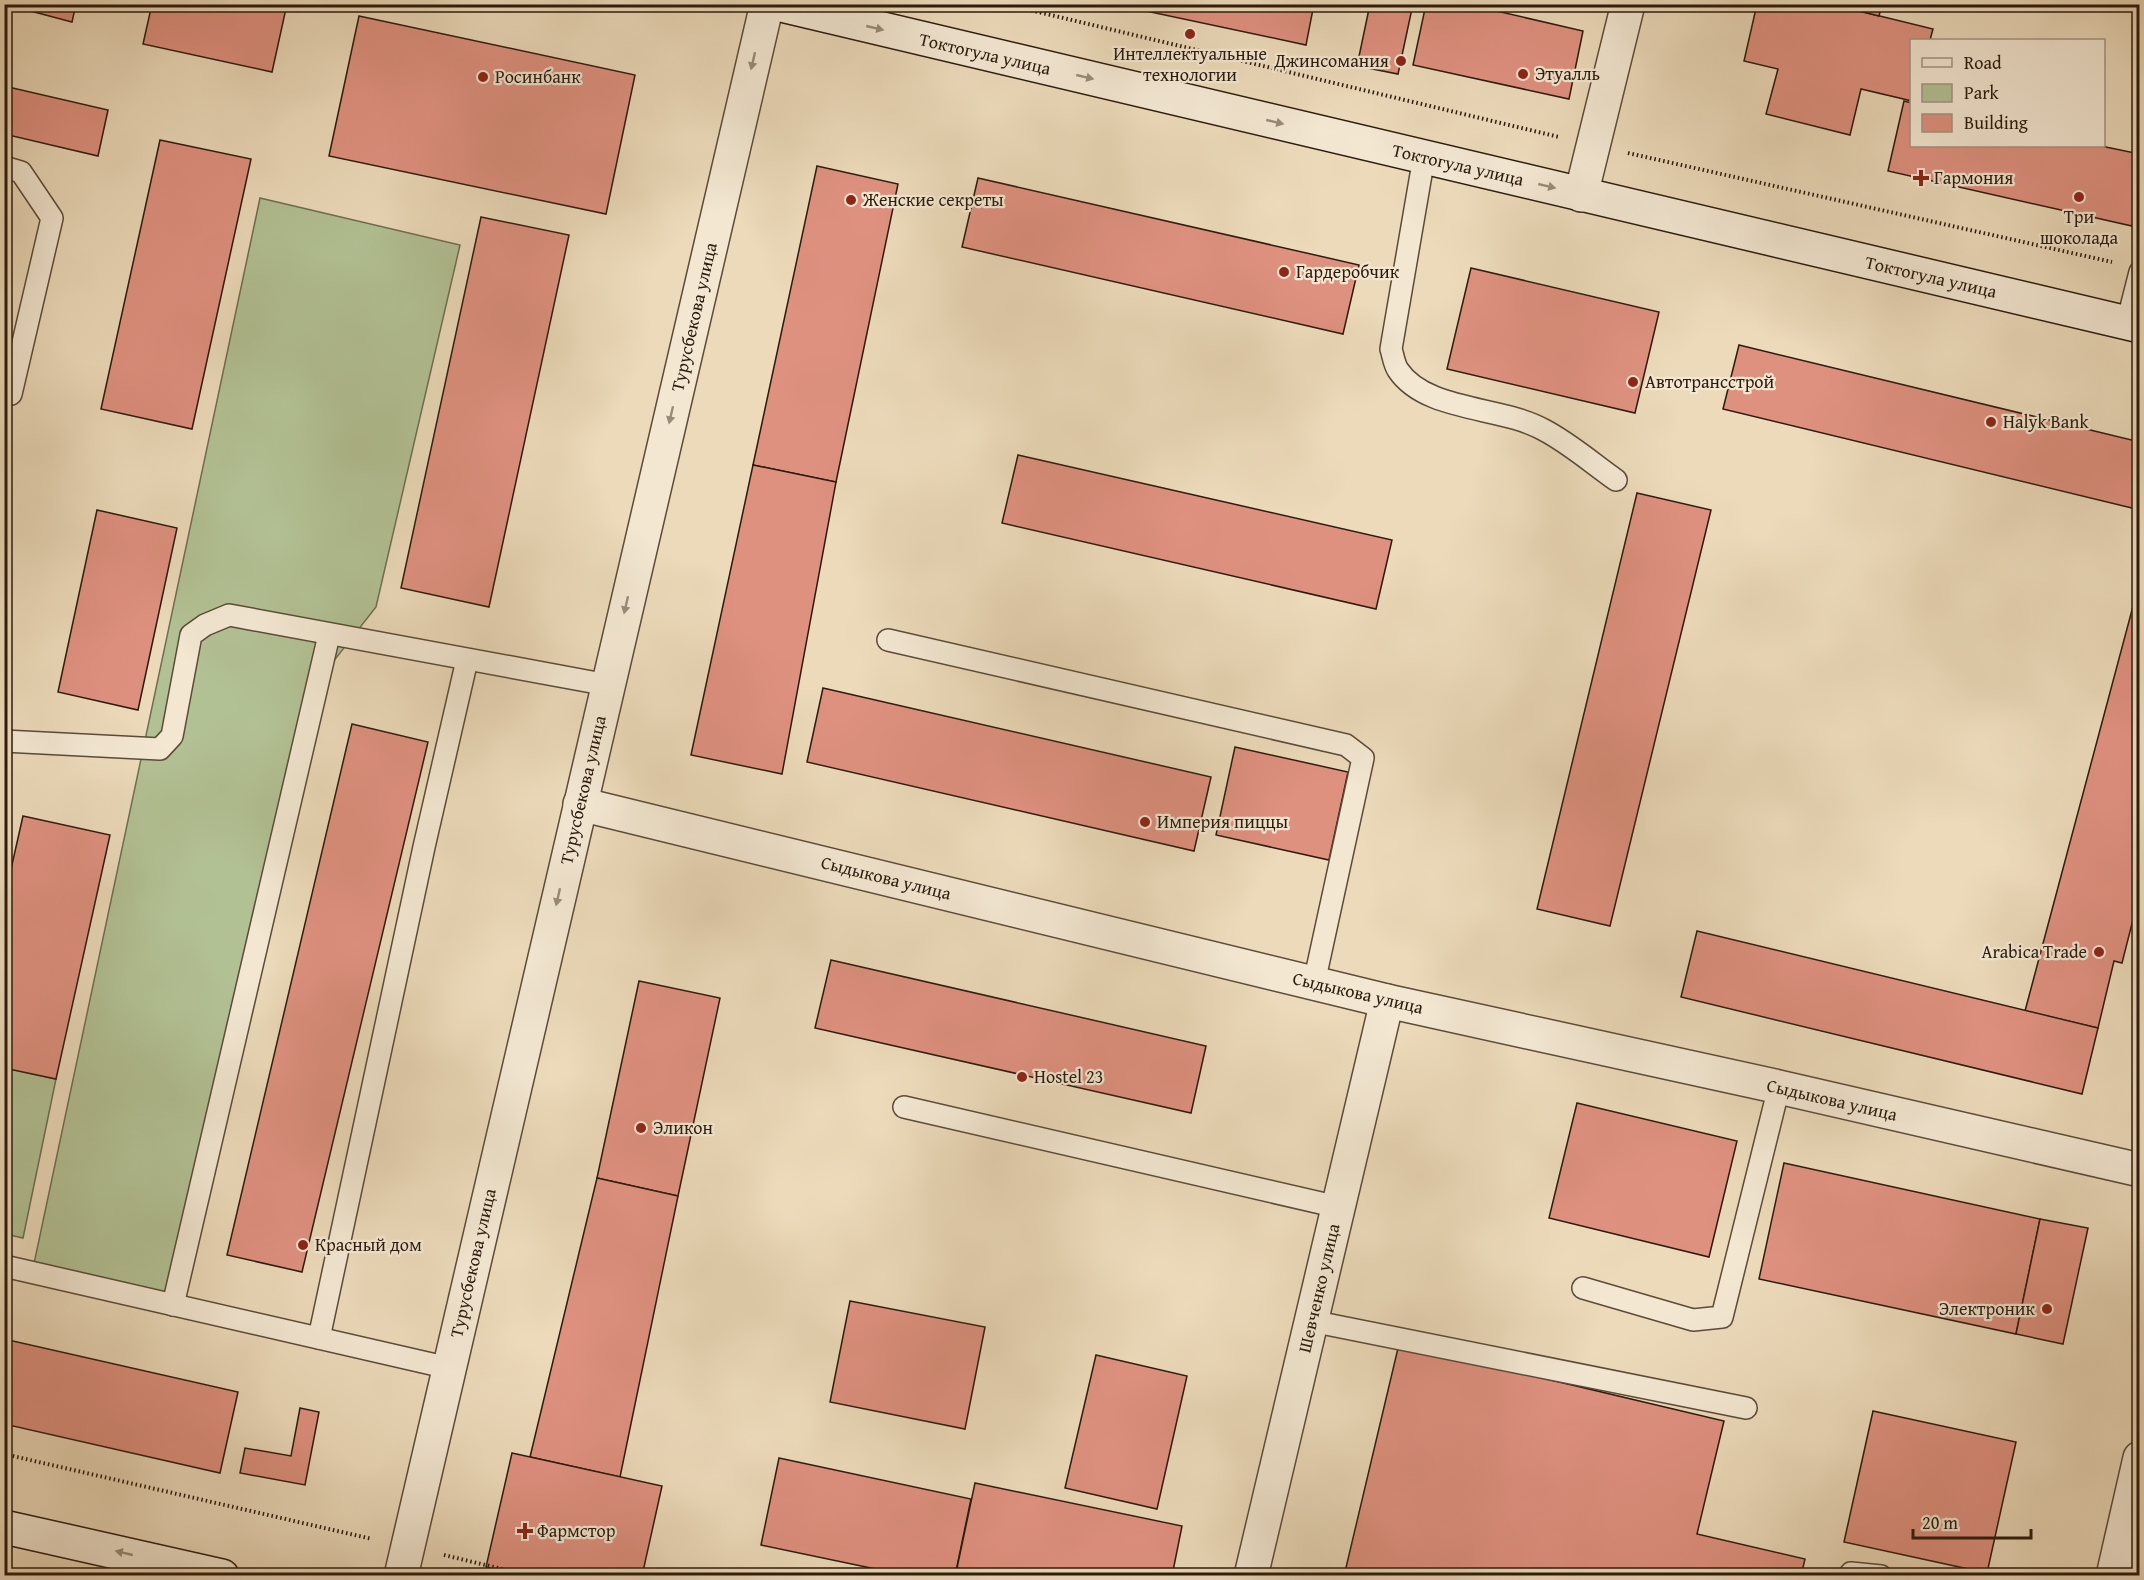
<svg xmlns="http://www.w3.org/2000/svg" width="2144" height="1580" font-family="'Gentium Book Plus',serif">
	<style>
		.green { fill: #b2c194; stroke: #6e6e50; stroke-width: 1.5 }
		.building { fill: #df9180; stroke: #2b1b0d; stroke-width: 1.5 }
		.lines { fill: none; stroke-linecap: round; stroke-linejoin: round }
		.lane-casing { stroke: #5b4b38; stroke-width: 24 }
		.street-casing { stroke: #5b4b38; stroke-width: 36 }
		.secondary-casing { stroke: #2b1b0d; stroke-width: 36 }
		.path { stroke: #2b1b0d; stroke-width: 4; stroke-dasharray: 1.5 3; stroke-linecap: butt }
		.lane { stroke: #f3e7d2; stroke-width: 21 }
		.street { stroke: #f3e7d2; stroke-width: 33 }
		.secondary { stroke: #f3e7d2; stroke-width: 33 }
		.oneway { fill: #998b79 }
		.poi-dot { fill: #8f2418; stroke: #f3e7d2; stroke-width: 2 }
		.labels { text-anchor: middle; stroke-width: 4.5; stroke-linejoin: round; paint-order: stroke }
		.street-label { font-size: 18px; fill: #2b1b0d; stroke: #f3e7d2 }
		.poi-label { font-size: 18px; fill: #2b1b0d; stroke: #f3e7d2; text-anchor: start }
	</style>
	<rect width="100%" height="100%" fill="#ecdaba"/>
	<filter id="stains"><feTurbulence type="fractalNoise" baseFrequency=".00333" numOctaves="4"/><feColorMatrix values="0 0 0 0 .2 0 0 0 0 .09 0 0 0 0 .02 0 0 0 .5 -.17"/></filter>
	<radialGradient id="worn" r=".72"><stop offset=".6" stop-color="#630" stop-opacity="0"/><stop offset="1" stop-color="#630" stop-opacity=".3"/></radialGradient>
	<!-- green -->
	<g class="green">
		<path d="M260,198L460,245L376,607L318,681L173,1305L32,1273Z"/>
		<path d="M5,1068L56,1079L23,1238L5,1234Z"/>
	</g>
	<!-- building -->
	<g class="building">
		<path d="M4,4H76L72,22Z"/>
		<path d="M152,4H287L272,72L143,44Z"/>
		<path d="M1113,4H1314L1306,45Z"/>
		<path d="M1370,4H1413L1398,74L1357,66Z"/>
		<path d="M1426,4H1466L1583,31L1569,99L1413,65Z"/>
		<path d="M1757,4H1831L1933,29L1930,40H1912V101L1861,89L1850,135L1766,114L1778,69L1744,61Z"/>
		<path d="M1831,4H1882L1879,16Z"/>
		<path d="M2109,4H2140V11Z"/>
		<path d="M359,16L635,75L606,214L329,156Z"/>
		<path d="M4,86L108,110L98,156L4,134Z"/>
		<path d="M1904,101L1912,103V146H2101L2140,154V194L2132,226L1888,171Z"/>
		<path d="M160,140L251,159L192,429L101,409Z"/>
		<path d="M817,166L898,184L836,482L753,465Z"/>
		<path d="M978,178L1359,265L1343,334L962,247Z"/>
		<path d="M481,217L569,235L489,607L401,588Z"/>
		<path d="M1471,268L1659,312L1635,413L1447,369Z"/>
		<path d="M1739,345L2140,442V510L1723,409Z"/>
		<path d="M1018,455L1392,540L1376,609L1002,523Z"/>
		<path d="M753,465L836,482L782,774L691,755Z"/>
		<path d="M1637,493L1711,510L1610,926L1537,909Z"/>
		<path d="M97,510L177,528L138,710L58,692Z"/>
		<path d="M2140,580V892L2122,963L2114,961L2098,1028L2025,1011Z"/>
		<path d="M823,688L1211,777L1194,851L807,762Z"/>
		<path d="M352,724L428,742L302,1272L227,1255Z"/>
		<path d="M1235,747L1348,772L1329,860L1216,835Z"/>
		<path d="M23,816L110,835L56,1079L4,1068V900Z"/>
		<path d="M1697,931L2098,1028L2082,1094L1681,997Z"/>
		<path d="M831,960L1206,1046L1191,1113L815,1028Z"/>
		<path d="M639,981L720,998L678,1196L597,1178Z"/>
		<path d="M1577,1103L1737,1141L1709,1257L1549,1218Z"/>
		<path d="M1784,1163L2040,1219L2016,1334L1759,1279Z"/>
		<path d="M597,1178L678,1196L620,1477L530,1457Z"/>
		<path d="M2040,1219L2088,1228L2063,1344L2016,1334Z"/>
		<path d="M850,1301L985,1327L965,1429L830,1402Z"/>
		<path d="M4,1339L238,1392L220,1473L4,1424Z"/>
		<path d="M1399,1344L1724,1421L1697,1534L1805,1559L1801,1576H1344Z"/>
		<path d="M1096,1355L1187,1376L1157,1509L1065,1488Z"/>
		<path d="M300,1408L319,1412L305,1485L240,1473L245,1448L291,1456Z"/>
		<path d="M1873,1411L2016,1442L1987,1573L1844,1542Z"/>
		<path d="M512,1453L662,1486L642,1576H521L486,1567Z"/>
		<path d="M779,1458L971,1499L955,1576H909L761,1545Z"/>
		<path d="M975,1483L1182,1526L1172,1576H994L957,1568Z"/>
	</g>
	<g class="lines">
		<!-- lane casing -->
		<g class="lane-casing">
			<g id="lane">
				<path d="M1424,157L1391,349C1393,355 1394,364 1398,370C1426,412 1502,406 1544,430C1569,443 1592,463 1616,480"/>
				<path d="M4,167L21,172L52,218L11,394"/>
				<path d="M2127,323L2140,272"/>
				<path d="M888,640L1346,745L1363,758L1314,983"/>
				<path d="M4,741L160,749L172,736L191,635L205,625L229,615L608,685"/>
				<path d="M904,1107L1338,1207"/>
				<path d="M4,1266L449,1368"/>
				<path d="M1583,1288L1693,1320L1722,1317L1779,1087"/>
				<path d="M173,1305L329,635"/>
				<path d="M1311,1321L1746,1408"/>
				<path d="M319,1338L424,847L467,660"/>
				<path d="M1849,1576L1851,1573L1881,1576"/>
			</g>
		</g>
		<!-- street casing -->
		<g class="street-casing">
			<g id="street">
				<path d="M1581,195L1628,4"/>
				<path d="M580,804L1387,1001L1779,1087L2140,1170"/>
				<path d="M401,1576L767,4"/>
				<path d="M1251,1576L1387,1001"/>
				<path d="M2113,1576L2140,1458"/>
			</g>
		</g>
		<!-- secondary casing -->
		<g class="secondary-casing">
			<g id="secondary">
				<path d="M777,4L2140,326"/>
				<path d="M4,1527L222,1576"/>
			</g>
		</g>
		<!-- path -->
		<g class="path">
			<path d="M1005,4L1559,137"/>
			<path d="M1628,153L2112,262"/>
			<path d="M4,1454L372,1539"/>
			<path d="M444,1555L531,1576"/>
		</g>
		<!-- lane -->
		<use href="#lane" class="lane"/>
		<!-- street -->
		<use href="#street" class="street"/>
		<!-- secondary -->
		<use href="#secondary" class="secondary"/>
	</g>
	<!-- one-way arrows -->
	<defs><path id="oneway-solid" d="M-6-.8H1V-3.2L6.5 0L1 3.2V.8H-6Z" transform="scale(1.5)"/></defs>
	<g class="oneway">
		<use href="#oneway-solid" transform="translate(875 28) rotate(13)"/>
		<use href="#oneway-solid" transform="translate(753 61) rotate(103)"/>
		<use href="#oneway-solid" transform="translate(1085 77) rotate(13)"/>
		<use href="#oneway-solid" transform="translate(1275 122) rotate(13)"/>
		<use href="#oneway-solid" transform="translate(1547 186) rotate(13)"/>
		<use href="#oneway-solid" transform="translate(671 415) rotate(103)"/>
		<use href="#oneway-solid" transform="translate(626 605) rotate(103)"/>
		<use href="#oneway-solid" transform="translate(558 897) rotate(103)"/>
		<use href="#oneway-solid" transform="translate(124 1553) rotate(-167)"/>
	</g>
	<!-- markers -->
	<g class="poi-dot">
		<circle cx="1190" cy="34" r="6"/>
		<circle cx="1401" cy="61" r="6"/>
		<circle cx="1523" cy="74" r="6"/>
		<circle cx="483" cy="77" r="6"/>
		<path d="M1918 169h6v6h6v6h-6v6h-6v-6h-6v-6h6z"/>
		<circle cx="2079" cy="197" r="6"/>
		<circle cx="851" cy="200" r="6"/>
		<circle cx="1284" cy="272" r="6"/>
		<circle cx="1633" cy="382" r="6"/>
		<circle cx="1991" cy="422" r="6"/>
		<circle cx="1145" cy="822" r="6"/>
		<circle cx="2099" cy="952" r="6"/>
		<circle cx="1022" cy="1077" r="6"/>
		<circle cx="641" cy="1128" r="6"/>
		<circle cx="303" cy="1245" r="6"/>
		<circle cx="2047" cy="1309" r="6"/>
		<path d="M522 1522h6v6h6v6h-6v6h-6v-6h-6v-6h6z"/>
	</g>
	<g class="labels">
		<!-- street labels -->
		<g class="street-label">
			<text transform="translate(985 54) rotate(13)" y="6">Токтогула улица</text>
			<text transform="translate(1458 165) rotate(13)" y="6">Токтогула улица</text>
			<text transform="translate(1931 277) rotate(13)" y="6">Токтогула улица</text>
			<text transform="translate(694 317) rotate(-77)" y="6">Турусбекова улица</text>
			<text transform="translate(583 790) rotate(-77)" y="6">Турусбекова улица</text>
			<text transform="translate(886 878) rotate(14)" y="6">Сыдыкова улица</text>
			<text transform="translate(1358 993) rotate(13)" y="6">Сыдыкова улица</text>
			<text transform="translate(1832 1100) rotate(13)" y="6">Сыдыкова улица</text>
			<text transform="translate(473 1263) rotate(-77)" y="6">Турусбекова улица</text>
			<text transform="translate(1319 1288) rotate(-77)" y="6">Шевченко улица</text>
		</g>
		<!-- poi labels -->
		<g class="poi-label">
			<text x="1190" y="60" text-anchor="middle">Интеллектуальные<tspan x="1190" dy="21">технологии</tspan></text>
			<text x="1389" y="67" text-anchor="end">Джинсомания</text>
			<text x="1535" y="80">Этуалль</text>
			<text x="495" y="83">Росинбанк</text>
			<text x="1934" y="184">Гармония</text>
			<text x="863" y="206">Женские секреты</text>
			<text x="2079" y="223" text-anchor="middle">Три<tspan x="2079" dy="21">шоколада</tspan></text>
			<text x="1296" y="278">Гардеробчик</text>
			<text x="1645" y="388">Автотрансстрой</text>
			<text x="2003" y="428">Halyk Bank</text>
			<text x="1157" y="828">Империя пиццы</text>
			<text x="2087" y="958" text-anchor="end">Arabica Trade</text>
			<text x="1034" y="1083">Hostel 23</text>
			<text x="653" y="1134">Эликон</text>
			<text x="315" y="1251">Красный дом</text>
			<text x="2035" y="1315" text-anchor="end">Электроник</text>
			<text x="537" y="1537">Фармстор</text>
		</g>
	</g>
	<!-- margin -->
	<rect width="2144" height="1580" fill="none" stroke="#ecdaba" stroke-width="24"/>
	<rect x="6" y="6" width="2132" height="1568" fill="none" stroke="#2b1b0d" stroke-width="3"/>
	<rect x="12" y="12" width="2120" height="1556" fill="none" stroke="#2b1b0d" stroke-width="1.5"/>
	<!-- legend -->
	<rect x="1910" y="39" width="195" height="108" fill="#f3e7d2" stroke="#a39583" stroke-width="1.5"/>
	<rect x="1922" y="58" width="30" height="9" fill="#f3e7d2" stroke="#a39583" stroke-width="1.5"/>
	<text x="1964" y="69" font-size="18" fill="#2b1b0d">Road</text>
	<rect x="1922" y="84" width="30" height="18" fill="#b2c194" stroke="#a39583" stroke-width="1.5"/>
	<text x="1964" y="99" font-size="18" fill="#2b1b0d">Park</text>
	<rect x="1922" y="114" width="30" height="18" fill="#df9180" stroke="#a39583" stroke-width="1.5"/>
	<text x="1964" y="129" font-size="18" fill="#2b1b0d">Building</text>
	<!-- scale -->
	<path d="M1913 1529v9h118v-9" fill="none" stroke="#2b1b0d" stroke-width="3"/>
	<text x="1922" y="1529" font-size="18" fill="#2b1b0d" stroke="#f3e7d2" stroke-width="4.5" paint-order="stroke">20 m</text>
	<rect width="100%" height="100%" filter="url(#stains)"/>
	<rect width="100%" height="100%" fill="url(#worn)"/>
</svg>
